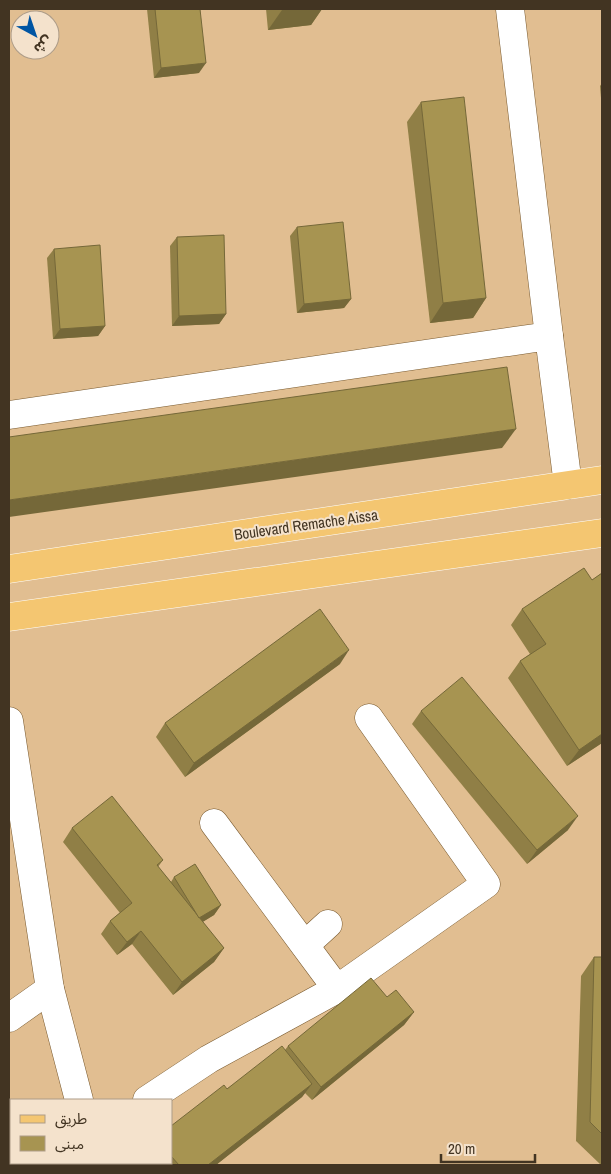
<svg xmlns="http://www.w3.org/2000/svg" width="611" height="1174" font-family="'Archivo Narrow','Noto Sans Arabic',sans-serif">
	<style>
		.lines { fill: none; stroke-linecap: round; stroke-linejoin: round }
		.minor-casing { stroke: #795a2f; stroke-width: 29 }
		.major-casing { stroke: #fff; stroke-width: 29 }
		.minor { stroke: #fff; stroke-width: 28 }
		.major { stroke: #f4c671; stroke-width: 28 }
		.wall { fill: #907f46 }
		.shaded-wall { fill: #756839 }
		.building { fill: #a79451; stroke: #756839 }
		.labels { text-anchor: middle; stroke-width: 4; stroke-linejoin: round; paint-order: stroke }
		.street-label { font-size: 15px; fill: #423422; stroke: #f4e2cc }
	</style>
	<rect width="100%" height="100%" fill="#e1be91"/>
	<g class="lines">
		<!-- minor casing -->
		<g class="minor-casing">
			<g id="minor">
				<path d="M510,9L549,336"/>
				<path d="M9,415L549,336L568,485"/>
				<path d="M9,721L50,989L79,1100"/>
				<path d="M214,823L337,989"/>
				<path d="M305,945L328,924"/>
				<path d="M9,1018L50,989"/>
				<path d="M147,1100L209,1059L337,989L486,884L369,718"/>
				<path d="M99,1163L100,1165"/>
			</g>
		</g>
		<!-- major casing -->
		<g class="major-casing">
			<g id="major">
				<path d="M9,569L602,480"/>
				<path d="M9,617L602,533"/>
			</g>
		</g>
		<!-- minor -->
		<use href="#minor" class="minor"/>
		<!-- major -->
		<use href="#major" class="major"/>
	</g>
	<!-- wall -->
	<g class="wall">
		<path d="M147,9H200L199,73L154,78Z"/>
		<path d="M266,9H322L311,25L268,30Z"/>
		<path d="M602,83V110L600,86Z"/>
		<path d="M421,102L486,298L473,318L430,323L407,122Z"/>
		<path d="M297,227L351,299L344,308L297,313L290,236Z"/>
		<path d="M177,237L226,314L219,324L172,326L170,246Z"/>
		<path d="M54,249L105,326L98,336L53,339L47,258Z"/>
		<path d="M602,573V743L567,766L508,678L520,661L530,654L511,625L522,609L592,580Z"/>
		<path d="M340,664L185,777L156,737L165,723Z"/>
		<path d="M421,711L568,830L527,864L412,724Z"/>
		<path d="M72,828L163,860L158,867L171,882L174,877L221,905L214,915L202,922L224,948L214,962L173,995L132,944L117,955L101,934L110,921L120,913L63,842Z"/>
		<path d="M594,957H602V1165H601L576,1141L581,976Z"/>
		<path d="M387,997L414,1012L404,1025L312,1100L305,1093L302,1097L216,1165H158L156,1163H171V1126L285,1050L288,1046Z"/>
	</g>
	<!-- shaded-wall -->
	<g class="shaded-wall">
		<path d="M295,9H322L311,25L268,30L282,10Z"/>
		<path d="M206,63L199,73L154,78L161,68Z"/>
		<path d="M486,298L473,318L430,323L443,303Z"/>
		<path d="M351,299L344,308L297,313L304,304Z"/>
		<path d="M226,314L219,324L172,326L179,316Z"/>
		<path d="M105,326L98,336L53,339L60,329Z"/>
		<path d="M516,429L502,448L9,517V500Z"/>
		<path d="M349,650L340,664L185,777L194,763Z"/>
		<path d="M602,734V743L567,766L579,750Z"/>
		<path d="M578,816L568,830L527,864L537,850Z"/>
		<path d="M221,905L214,915L193,928L199,918Z"/>
		<path d="M141,931L132,944L117,955L127,942Z"/>
		<path d="M224,948L214,962L173,995L182,982Z"/>
		<path d="M414,1012L404,1025L312,1100L321,1087Z"/>
		<path d="M312,1084L302,1097L216,1165H208Z"/>
	</g>
	<!-- building -->
	<g class="building">
		<path d="M155,9H200L206,63L161,68Z"/>
		<path d="M281,9H295L282,10Z"/>
		<path d="M464,97L486,298L443,303L421,102Z"/>
		<path d="M343,222L351,299L304,304L297,227Z"/>
		<path d="M224,235L226,314L179,316L177,237Z"/>
		<path d="M100,245L105,326L60,329L54,249Z"/>
		<path d="M507,367L516,429L9,500V437Z"/>
		<path d="M584,568L592,580L602,573V734L579,750L520,661L546,644L522,609Z"/>
		<path d="M320,609L349,650L194,763L165,723Z"/>
		<path d="M462,677L578,816L537,850L421,711Z"/>
		<path d="M112,796L163,860L157,865L224,948L182,982L141,931L127,942L110,921L132,903L72,828Z"/>
		<path d="M195,864L221,905L199,918L174,877Z"/>
		<path d="M594,957H602V1134L590,1122Z"/>
		<path d="M371,978L387,997L396,990L414,1012L321,1087L288,1046Z"/>
		<path d="M282,1046L312,1084L208,1165H179L171,1156V1126L224,1085L227,1089Z"/>
	</g>
	<g class="labels">
		<!-- street labels -->
		<g class="street-label">
			<text transform="translate(306 525) rotate(-8)" y="5">Boulevard Remache Aissa</text>
		</g>
	</g>
	<!-- border -->
	<rect width="611" height="1174" fill="none" stroke="#423422" stroke-width="20"/>
	<!-- legend -->
	<rect x="10" y="1099" width="162" height="65" fill="#f4e2cc" stroke="#ad9c88"/>
	<rect x="20" y="1115" width="25" height="8" fill="#f4c671" stroke="#ad9c88"/>
	<text x="55" y="1124" font-size="15" fill="#423422">طريق</text>
	<rect x="20" y="1136" width="25" height="15" fill="#a79451" stroke="#ad9c88"/>
	<text x="55" y="1149" font-size="15" fill="#423422">مبنى</text>
	<!-- north arrow -->
	<g transform="translate(35 35) rotate(140)"><circle r="24" fill="#f4e2cc" stroke="#ad9c88"/>
	<path d="M0-4L9 19L0 12L-9 19Z" fill="#0055a3"/>
	<text y="-8" font-size="14" font-weight="bold" text-anchor="middle" fill="#423422">ش</text>
	</g>
	<!-- scale -->
	<path d="M441 1154v8h94v-8" fill="none" stroke="#423422" stroke-width="2.5"/>
	<text x="448" y="1154" font-size="15" fill="#423422" stroke="#f4e2cc" stroke-width="4" paint-order="stroke">20 m</text>
</svg>
